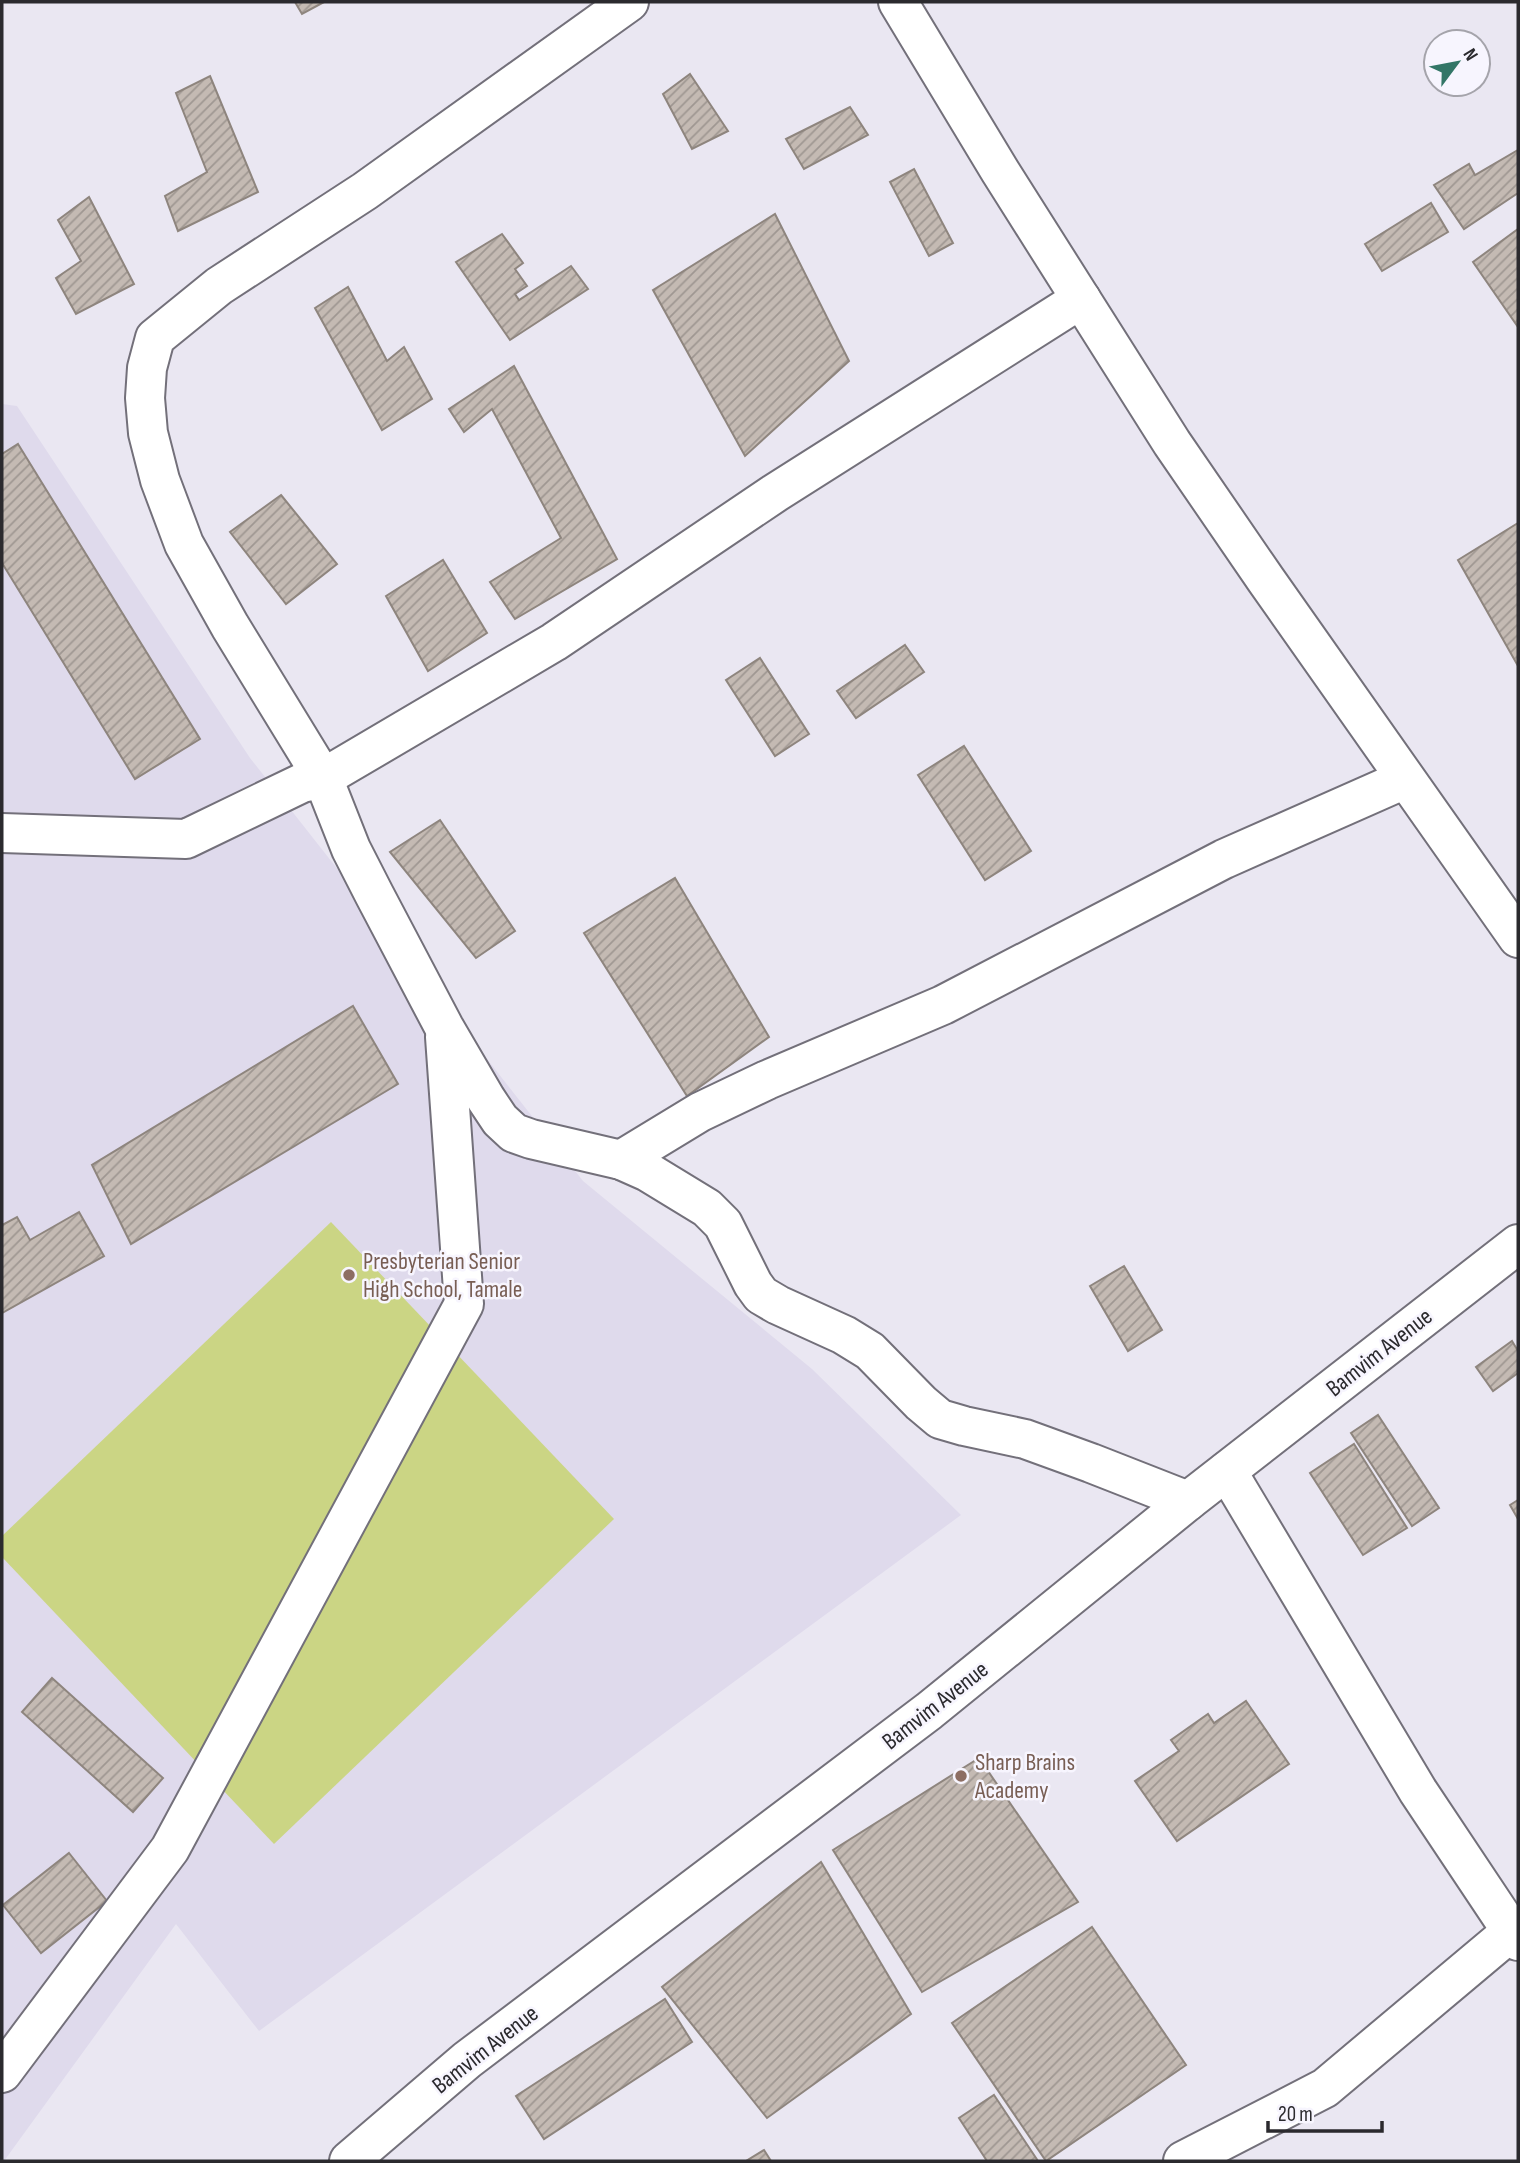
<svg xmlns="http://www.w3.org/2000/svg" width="1520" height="2163" font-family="'Sofia Sans Condensed',sans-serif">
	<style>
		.built { fill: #dfdaec }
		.grass { fill: #cbd584 }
		.building { fill: url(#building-hatch); stroke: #8e857e; stroke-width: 2 }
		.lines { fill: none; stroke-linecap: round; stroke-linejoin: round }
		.minor-casing { stroke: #73707a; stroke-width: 42 }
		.minor { stroke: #fff; stroke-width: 38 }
		.education-dot { fill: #8d6e63; stroke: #f7f5fe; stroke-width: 2.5 }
		.labels { text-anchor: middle; stroke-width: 5; stroke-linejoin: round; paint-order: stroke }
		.education-label { font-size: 24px; fill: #785e54; stroke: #f7f5fe; text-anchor: start }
		.street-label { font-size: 24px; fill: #2b2a2e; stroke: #f7f5fe }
	</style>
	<defs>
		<pattern id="building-hatch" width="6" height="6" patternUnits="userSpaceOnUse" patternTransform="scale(1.75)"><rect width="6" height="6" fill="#c4bab3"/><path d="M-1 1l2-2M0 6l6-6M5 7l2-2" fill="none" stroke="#9f9792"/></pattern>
	</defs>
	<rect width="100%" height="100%" fill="#eae7f2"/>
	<!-- built -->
	<path class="built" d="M2,404L17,406L250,758L583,1181L812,1369L961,1515L259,2031L176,1924L4,2161H2Z"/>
	<!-- grass -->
	<path class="grass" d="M331,1222L614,1519L274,1844L2,1557V1536Z"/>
	<!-- building -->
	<g class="building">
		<path d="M295,2H324L302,14Z"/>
		<path d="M690,74L728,131L692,149L663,94Z"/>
		<path d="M210,76L258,192L178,231L165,196L207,172L176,93Z"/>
		<path d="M850,107L868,135L804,169L786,139Z"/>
		<path d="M1518,150V193L1464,229L1434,185L1469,164L1475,175Z"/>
		<path d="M914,169L953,243L929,256L890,182Z"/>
		<path d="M89,197L134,284L76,314L56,278L81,261L58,220Z"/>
		<path d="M1431,203L1448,232L1382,271L1365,244Z"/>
		<path d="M775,214L849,361L745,456L653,290Z"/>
		<path d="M1518,229V327L1473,262Z"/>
		<path d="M502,234L523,263L515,269L527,286L515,294L519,300L571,266L588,289L510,340L456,262Z"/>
		<path d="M348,287L387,361L404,347L432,399L382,430L315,308Z"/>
		<path d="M514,366L617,559L515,619L490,582L561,538L492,409L464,432L449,409Z"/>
		<path d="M18,444L200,739L135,779L2,563V454Z"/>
		<path d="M281,495L337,564L286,604L230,532Z"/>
		<path d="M1518,523V666L1458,560Z"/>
		<path d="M443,560L487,633L428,671L386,596Z"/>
		<path d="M905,645L924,672L856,718L837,691Z"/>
		<path d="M760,658L809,734L775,756L726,680Z"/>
		<path d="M964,746L1031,851L985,880L918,775Z"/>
		<path d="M440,820L515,931L476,958L390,852Z"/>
		<path d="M675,878L769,1037L687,1096L584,933Z"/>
		<path d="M353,1006L398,1084L131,1244L92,1165Z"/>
		<path d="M79,1212L104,1256L2,1313V1225L17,1217L30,1240Z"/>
		<path d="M1124,1266L1162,1330L1128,1351L1090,1286Z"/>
		<path d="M1512,1341L1518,1351V1373L1493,1391L1476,1367Z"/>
		<path d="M1378,1415L1439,1508L1412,1526L1351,1433Z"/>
		<path d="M1354,1444L1407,1528L1363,1555L1310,1473Z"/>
		<path d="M1518,1500V1519L1510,1505Z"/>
		<path d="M52,1678L163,1778L133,1812L22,1712Z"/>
		<path d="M1246,1701L1289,1764L1177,1841L1135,1781L1179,1751L1171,1740L1208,1714L1214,1723Z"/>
		<path d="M979,1758L1078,1902L922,1992L833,1850Z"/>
		<path d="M69,1853L107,1901L41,1953L3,1905Z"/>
		<path d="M821,1862L911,2014L767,2118L662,1987Z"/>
		<path d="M1092,1927L1186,2065L1046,2161L952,2023Z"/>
		<path d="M665,1999L692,2042L544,2139L516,2096Z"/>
		<path d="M994,2095L1038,2161H987L959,2118Z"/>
		<path d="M764,2150L771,2161H746Z"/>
	</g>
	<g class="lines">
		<!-- minor casing -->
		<g class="minor-casing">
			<g id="minor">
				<path d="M629,2L365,191L219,286L155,338L147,368L145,398L148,433L160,480L184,544L230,626L323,778L351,849L374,894L444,1027L486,1099L500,1120L514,1133L531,1139L621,1160L648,1172L707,1208L723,1224L753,1284L761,1295L778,1305L844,1335L870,1351L921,1403L940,1419L964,1426L1025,1439L1091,1463L1188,1501"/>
				<path d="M898,2L1000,171L1172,443L1266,580L1518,938"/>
				<path d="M2,833L186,839L302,783L323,778L554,642L775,493L1081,299"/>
				<path d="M621,1160L700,1112L767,1080L943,1005L1224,859L1405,779"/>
				<path d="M1227,1471L1418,1791L1518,1941"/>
				<path d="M2,2073L170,1849L464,1304L445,1037"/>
				<path d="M349,2161L467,2060L929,1711L1188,1501L1518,1244"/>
				<path d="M1183,2161L1325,2088L1512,1931"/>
			</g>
		</g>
		<!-- minor -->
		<use href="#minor" class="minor"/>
	</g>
	<!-- markers -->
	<g class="education-dot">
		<circle cx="349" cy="1275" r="7"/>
		<circle cx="961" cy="1776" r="7"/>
	</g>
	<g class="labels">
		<!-- education labels -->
		<g class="education-label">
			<text x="363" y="1269">Presbyterian Senior<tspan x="363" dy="28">High School, Tamale</tspan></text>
			<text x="975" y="1770">Sharp Brains<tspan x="975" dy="28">Academy</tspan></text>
		</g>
		<!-- street labels -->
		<g class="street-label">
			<text transform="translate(1379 1352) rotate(-38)" y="8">Bamvim Avenue</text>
			<text transform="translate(935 1705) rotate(-38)" y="8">Bamvim Avenue</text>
			<text transform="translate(485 2049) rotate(-38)" y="8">Bamvim Avenue</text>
		</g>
	</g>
	<!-- border -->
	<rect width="1520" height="2163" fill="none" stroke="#2b2a2e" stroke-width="7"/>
	<!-- north arrow -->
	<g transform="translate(1457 63) rotate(58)"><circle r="33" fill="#f7f5fe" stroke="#a5a4ab" stroke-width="2"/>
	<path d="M0-5L12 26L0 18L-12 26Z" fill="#337667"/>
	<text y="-10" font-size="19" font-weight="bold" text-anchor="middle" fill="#2b2a2e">N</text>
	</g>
	<!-- scale -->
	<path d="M1268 2121v10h114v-10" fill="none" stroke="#2b2a2e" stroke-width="3.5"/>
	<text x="1278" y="2121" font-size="21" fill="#2b2a2e" stroke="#f7f5fe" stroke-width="5" paint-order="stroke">20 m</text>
</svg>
